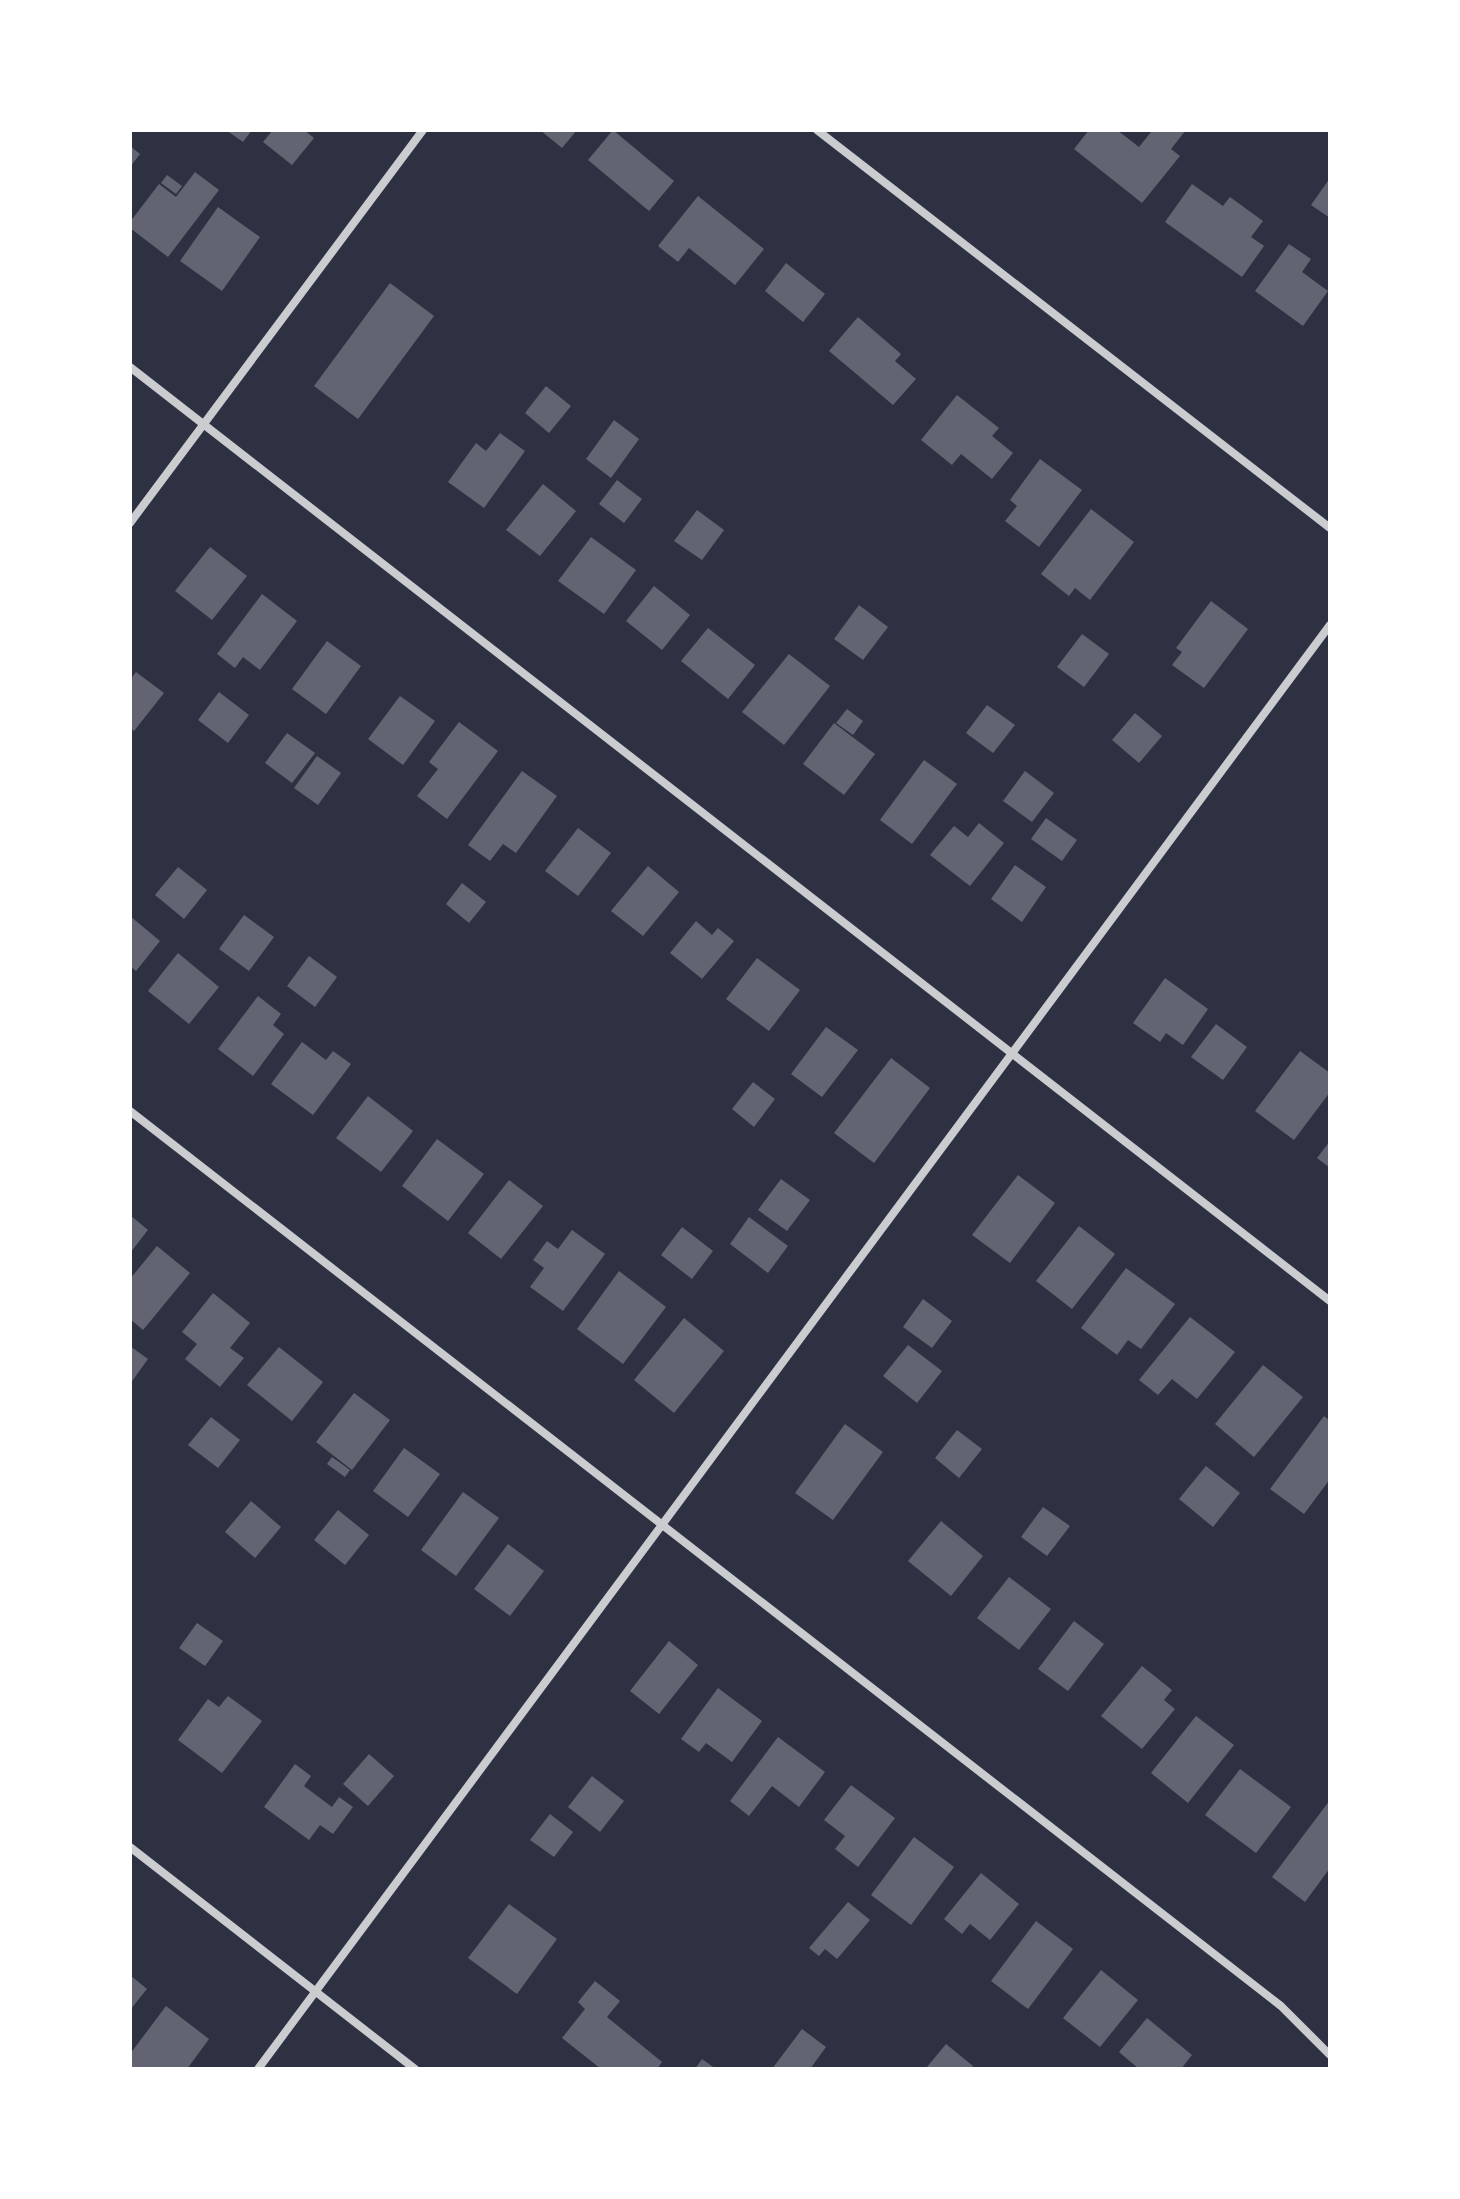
<svg xmlns="http://www.w3.org/2000/svg" width="1460" height="2199" font-family="Mulish,sans-serif">
	<style>
		.building { fill: #626471 }
		.lines { fill: none; stroke-linecap: round; stroke-linejoin: round }
		.minor { stroke: #caccd0; stroke-width: 8 }
	</style>
	<rect width="100%" height="100%" fill="#2d3142"/>
	<!-- building -->
	<g class="building">
		<path d="M226,130H252L243,142Z"/>
		<path d="M273,130H304L314,138L292,165L263,142Z"/>
		<path d="M540,130H577L562,148Z"/>
		<path d="M613,130L674,181L649,211L588,160Z"/>
		<path d="M1089,130H1117L1139,147L1151,132L1148,130H1186L1171,149L1180,156L1142,203L1074,149Z"/>
		<path d="M130,146L140,154L130,167Z"/>
		<path d="M195,172L219,190L168,257L130,228V222L159,184L176,197Z"/>
		<path d="M167,175L182,186L176,194L161,183Z"/>
		<path d="M1330,178V218L1311,205Z"/>
		<path d="M1192,184L1223,206L1230,197L1263,221L1251,237L1264,246L1242,277L1165,222Z"/>
		<path d="M698,196L764,249L735,285L689,248L678,262L658,246Z"/>
		<path d="M218,207L260,237L222,291L180,261Z"/>
		<path d="M1289,244L1311,259L1302,272L1328,291L1303,326L1255,291Z"/>
		<path d="M786,263L825,294L803,322L765,291Z"/>
		<path d="M390,283L434,316L358,419L314,386Z"/>
		<path d="M858,317L901,354L895,361L916,379L893,405L829,351Z"/>
		<path d="M546,386L571,406L549,433L525,413Z"/>
		<path d="M957,395L999,428L992,436L1013,453L992,479L961,454L952,465L921,440Z"/>
		<path d="M614,420L639,439L611,478L586,459Z"/>
		<path d="M500,433L525,451L484,508L448,482L476,443L486,451Z"/>
		<path d="M1040,459L1082,490L1039,547L1005,521L1017,506L1010,500Z"/>
		<path d="M617,480L642,499L624,523L599,504Z"/>
		<path d="M543,484L576,511L540,556L506,530Z"/>
		<path d="M1091,509L1134,542L1090,600L1075,588L1069,596L1041,574Z"/>
		<path d="M697,510L724,530L702,560L674,541Z"/>
		<path d="M591,537L636,570L604,614L558,581Z"/>
		<path d="M210,547L247,576L212,620L175,591Z"/>
		<path d="M654,586L690,615L662,650L626,621Z"/>
		<path d="M262,594L297,621L260,670L243,657L235,668L217,654Z"/>
		<path d="M1211,601L1248,629L1204,688L1172,665L1182,652L1176,648Z"/>
		<path d="M859,605L888,627L863,660L834,639Z"/>
		<path d="M708,628L755,665L728,699L681,661Z"/>
		<path d="M1082,634L1109,654L1084,687L1057,667Z"/>
		<path d="M327,641L361,666L326,714L292,689Z"/>
		<path d="M789,654L830,686L784,745L742,712Z"/>
		<path d="M136,672L164,693L134,731L130,728V680Z"/>
		<path d="M219,692L249,715L228,743L198,720Z"/>
		<path d="M400,696L435,721L403,765L368,739Z"/>
		<path d="M987,705L1015,725L993,753L966,733Z"/>
		<path d="M847,709L863,721L853,735L836,723Z"/>
		<path d="M1135,713L1162,736L1139,763L1112,740Z"/>
		<path d="M459,722L498,751L447,819L417,796L438,769L429,762Z"/>
		<path d="M834,723L875,754L844,795L803,764Z"/>
		<path d="M287,733L315,753L292,783L265,763Z"/>
		<path d="M317,756L341,773L318,805L294,788Z"/>
		<path d="M924,760L957,784L912,844L880,820Z"/>
		<path d="M522,771L557,796L516,853L503,844L490,861L468,845Z"/>
		<path d="M1025,771L1054,793L1032,822L1003,801Z"/>
		<path d="M1046,818L1077,840L1062,861L1031,839Z"/>
		<path d="M979,823L1004,843L970,886L930,855L954,826L968,837Z"/>
		<path d="M578,828L611,853L578,896L545,871Z"/>
		<path d="M1015,865L1046,887L1022,922L991,899Z"/>
		<path d="M648,866L679,892L643,936L611,911Z"/>
		<path d="M178,867L207,890L184,919L155,895Z"/>
		<path d="M462,883L486,902L469,923L446,904Z"/>
		<path d="M244,915L274,937L249,971L219,949Z"/>
		<path d="M130,916L160,941L136,971L130,966Z"/>
		<path d="M696,921L712,935L718,928L734,941L702,979L670,953Z"/>
		<path d="M178,953L219,987L189,1024L148,991Z"/>
		<path d="M309,956L337,977L315,1007L287,986Z"/>
		<path d="M757,958L800,990L769,1031L726,999Z"/>
		<path d="M1165,978L1208,1009L1183,1045L1166,1033L1160,1042L1133,1023Z"/>
		<path d="M258,996L281,1014L273,1025L284,1034L253,1076L218,1049Z"/>
		<path d="M1216,1024L1247,1047L1223,1080L1191,1057Z"/>
		<path d="M826,1027L858,1050L822,1097L791,1074Z"/>
		<path d="M302,1042L326,1060L333,1051L351,1064L313,1115L271,1084Z"/>
		<path d="M1300,1051L1330,1073V1092L1294,1140L1255,1111Z"/>
		<path d="M891,1058L930,1088L874,1163L834,1133Z"/>
		<path d="M753,1082L775,1099L754,1127L732,1109Z"/>
		<path d="M368,1096L413,1131L381,1172L336,1138Z"/>
		<path d="M437,1139L484,1174L448,1221L402,1186Z"/>
		<path d="M1330,1141V1168L1317,1158Z"/>
		<path d="M1018,1175L1055,1203L1010,1263L972,1235Z"/>
		<path d="M781,1179L810,1200L787,1231L758,1210Z"/>
		<path d="M509,1180L543,1206L501,1259L468,1233Z"/>
		<path d="M130,1215L148,1230L130,1253Z"/>
		<path d="M749,1217L788,1246L768,1273L730,1244Z"/>
		<path d="M1079,1226L1115,1254L1072,1309L1036,1281Z"/>
		<path d="M682,1227L713,1251L692,1279L661,1255Z"/>
		<path d="M572,1230L605,1254L563,1311L530,1287L544,1268L533,1260L547,1241L558,1249Z"/>
		<path d="M157,1246L190,1273L143,1330L130,1319V1279Z"/>
		<path d="M1126,1268L1175,1304L1141,1349L1128,1340L1117,1355L1081,1328Z"/>
		<path d="M619,1271L666,1307L623,1364L577,1329Z"/>
		<path d="M213,1293L250,1323L230,1348L244,1358L220,1387L185,1359L197,1344L182,1332Z"/>
		<path d="M923,1299L952,1321L932,1348L903,1327Z"/>
		<path d="M1190,1317L1235,1352L1197,1399L1172,1379L1158,1395L1139,1380Z"/>
		<path d="M684,1318L724,1351L674,1413L634,1380Z"/>
		<path d="M908,1345L942,1371L917,1403L883,1376Z"/>
		<path d="M130,1346L148,1359L130,1384Z"/>
		<path d="M279,1347L323,1382L292,1421L247,1385Z"/>
		<path d="M1263,1365L1303,1397L1254,1457L1215,1424Z"/>
		<path d="M354,1393L390,1420L352,1470L316,1442Z"/>
		<path d="M1324,1416L1330,1421V1479L1304,1514L1270,1489Z"/>
		<path d="M211,1417L240,1440L218,1468L188,1445Z"/>
		<path d="M845,1424L883,1452L833,1520L795,1493Z"/>
		<path d="M957,1430L982,1449L959,1478L935,1458Z"/>
		<path d="M404,1448L440,1474L408,1517L373,1491Z"/>
		<path d="M332,1457L350,1470L345,1477L327,1464Z"/>
		<path d="M1206,1466L1240,1493L1213,1527L1179,1499Z"/>
		<path d="M463,1492L499,1518L456,1576L421,1550Z"/>
		<path d="M251,1501L281,1527L255,1558L225,1532Z"/>
		<path d="M1043,1507L1070,1526L1047,1556L1021,1537Z"/>
		<path d="M338,1510L369,1535L345,1565L314,1540Z"/>
		<path d="M941,1521L983,1556L951,1596L908,1561Z"/>
		<path d="M508,1544L544,1571L510,1616L474,1589Z"/>
		<path d="M1009,1577L1051,1609L1019,1650L977,1618Z"/>
		<path d="M1074,1621L1104,1644L1068,1691L1038,1669Z"/>
		<path d="M197,1623L223,1641L205,1666L179,1648Z"/>
		<path d="M669,1641L698,1665L659,1714L630,1691Z"/>
		<path d="M1142,1666L1172,1690L1164,1700L1175,1709L1142,1749L1101,1716Z"/>
		<path d="M718,1688L762,1721L732,1762L706,1743L699,1752L681,1739Z"/>
		<path d="M228,1696L262,1721L222,1773L178,1740L208,1699L219,1707Z"/>
		<path d="M1196,1716L1234,1745L1188,1803L1151,1773Z"/>
		<path d="M778,1737L825,1772L799,1807L772,1786L749,1816L730,1801Z"/>
		<path d="M369,1754L394,1776L368,1806L343,1784Z"/>
		<path d="M295,1764L311,1776L304,1786L332,1807L339,1797L353,1807L333,1834L320,1825L309,1840L264,1807Z"/>
		<path d="M1240,1769L1291,1807L1256,1853L1205,1815Z"/>
		<path d="M592,1776L624,1801L600,1832L568,1807Z"/>
		<path d="M851,1785L895,1818L858,1867L835,1849L845,1836L824,1820Z"/>
		<path d="M1330,1800V1868L1305,1902L1272,1877Z"/>
		<path d="M550,1814L573,1832L554,1857L530,1840Z"/>
		<path d="M914,1837L954,1867L911,1925L871,1895Z"/>
		<path d="M981,1873L1019,1904L990,1940L970,1924L962,1934L944,1919Z"/>
		<path d="M848,1902L870,1920L837,1959L825,1949L819,1956L809,1948Z"/>
		<path d="M509,1904L557,1939L517,1994L468,1958Z"/>
		<path d="M1036,1921L1073,1949L1028,2009L991,1981Z"/>
		<path d="M1101,1970L1138,2000L1100,2047L1063,2018Z"/>
		<path d="M130,1975L147,1989L130,2010Z"/>
		<path d="M595,1981L620,2001L607,2017L662,2062L657,2069H601L562,2038L585,2009L578,2002Z"/>
		<path d="M166,2006L209,2039L187,2069H130V2054Z"/>
		<path d="M1147,2018L1192,2055L1181,2069H1139L1119,2052Z"/>
		<path d="M802,2029L826,2047L810,2069H772Z"/>
		<path d="M946,2044L973,2066L970,2069L927,2067Z"/>
		<path d="M702,2059L716,2069H695Z"/>
	</g>
	<g class="lines">
		<!-- minor -->
		<g class="minor">
			<path d="M817,130L1330,528"/>
			<path d="M130,367L1330,1301"/>
			<path d="M130,523L423,130"/>
			<path d="M130,1111L1281,2006L1330,2055"/>
			<path d="M130,1847L415,2069"/>
			<path d="M258,2069L1330,625"/>
		</g>
	</g>
	<!-- border -->
	<rect width="1460" height="2199" fill="none" stroke="#ffffff" stroke-width="264"/>
</svg>
